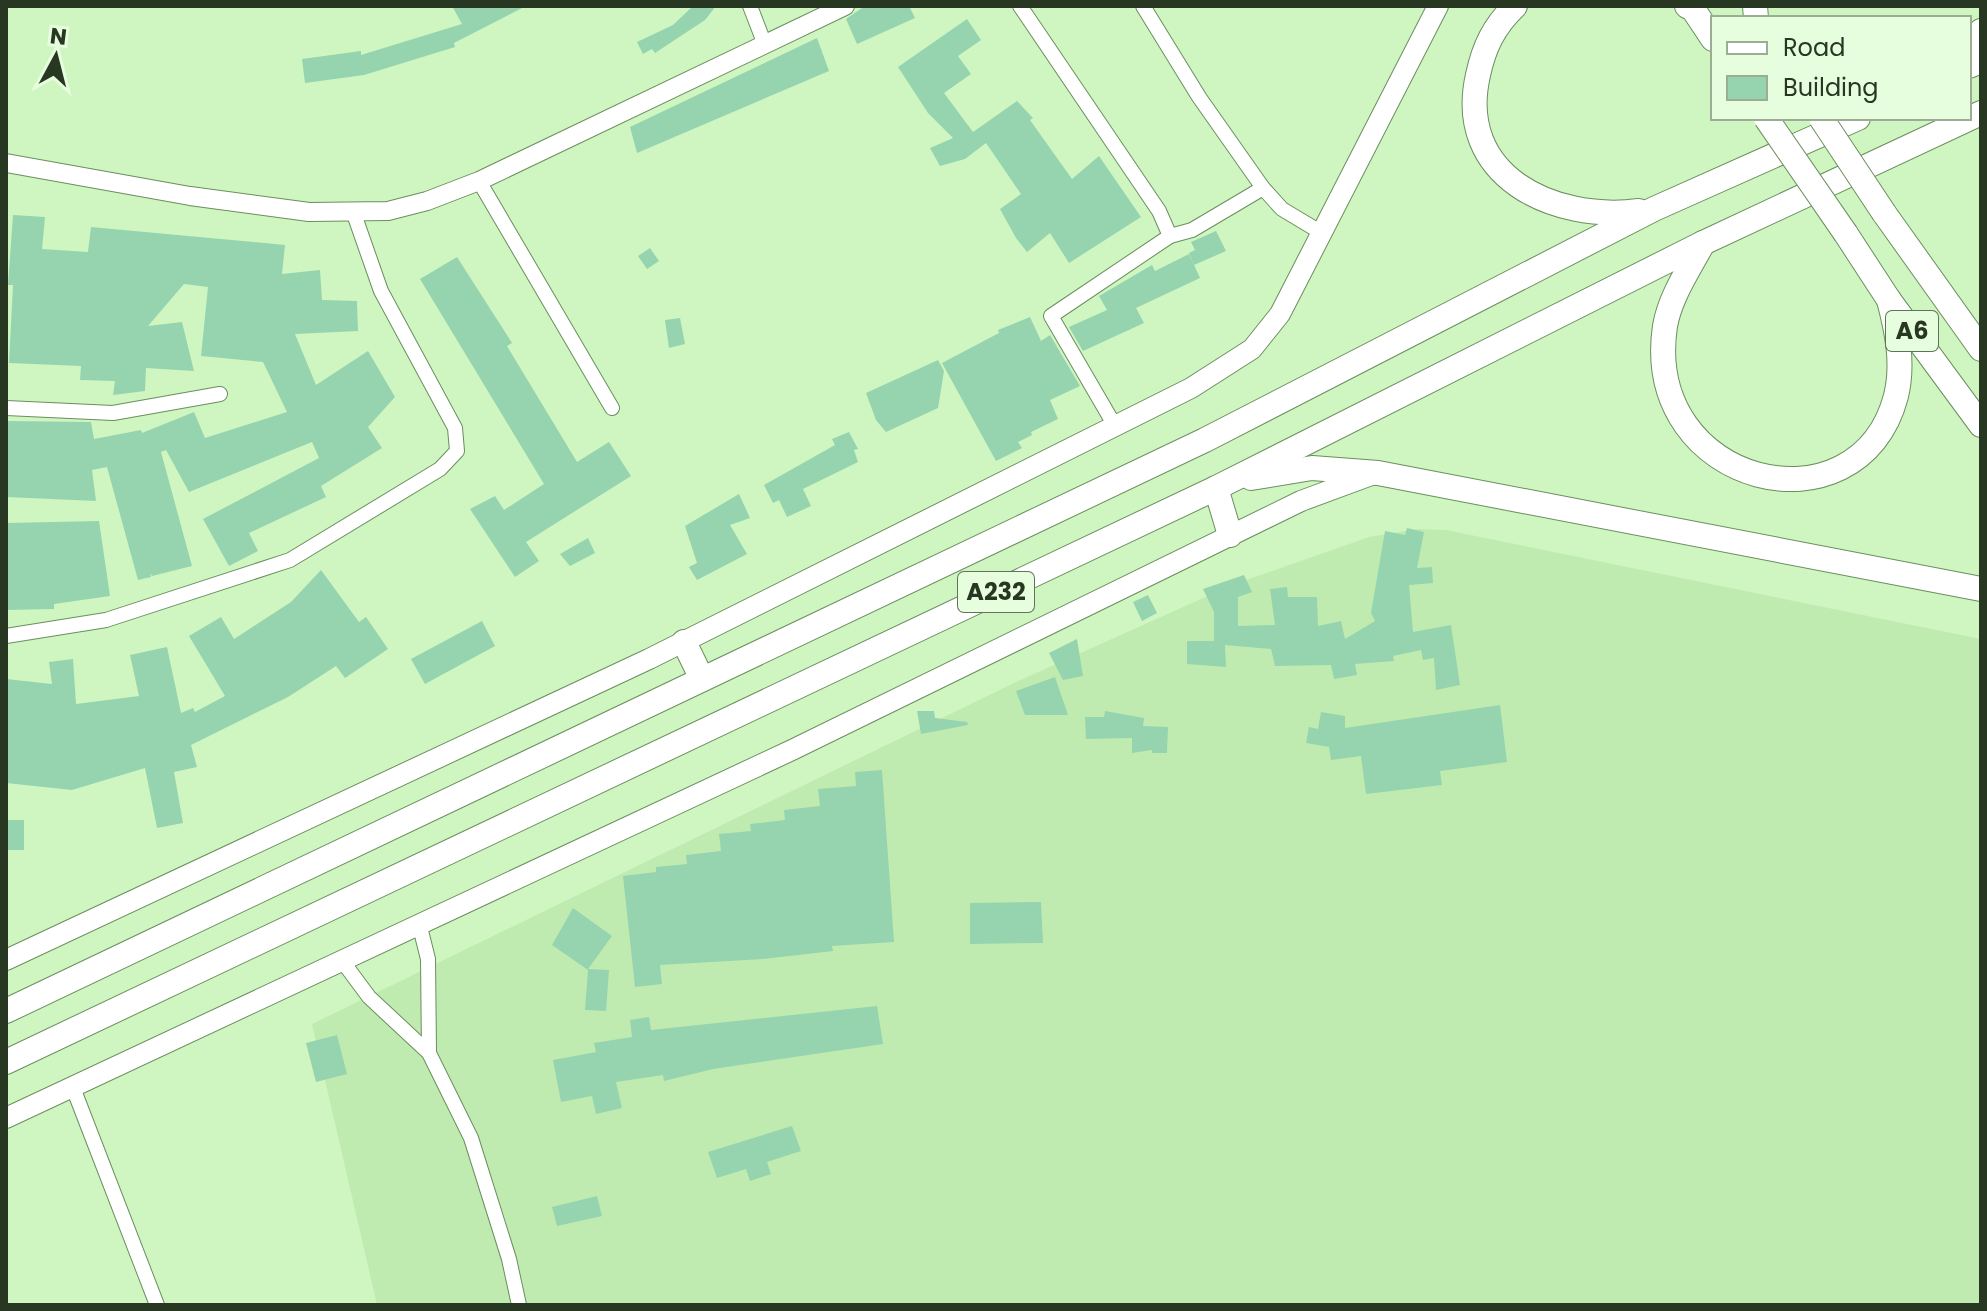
<svg xmlns="http://www.w3.org/2000/svg" width="1987" height="1311" font-family="Poppins,sans-serif">
	<style>
		.built { fill: #c0ebb0 }
		.building { fill: #95d4ae }
		.lines { fill: none; stroke-linecap: round; stroke-linejoin: round }
		.minor-casing { stroke: #6b8e5e; stroke-width: 16 }
		.tertiary-casing { stroke: #6b8e5e; stroke-width: 20 }
		.secondary-casing { stroke: #6b8e5e; stroke-width: 22 }
		.trunk-casing { stroke: #6b8e5e; stroke-width: 26 }
		.minor { stroke: #fff; stroke-width: 14 }
		.tertiary { stroke: #fff; stroke-width: 18 }
		.secondary { stroke: #fff; stroke-width: 20 }
		.trunk { stroke: #fff; stroke-width: 24 }
		.trunk-bridge-casing { stroke: #6b8e5e; stroke-width: 26; stroke-linecap: butt }
		.trunk-bridge { stroke: #fff; stroke-width: 24 }
		.labels { text-anchor: middle; stroke-width: 7; stroke-linejoin: round; paint-order: stroke }
		.shield { fill: #e7fede; stroke: #61735a; stroke-width: 2 }
		.shield-label { font-size: 24px; font-weight: bold; fill: #283722 }
	</style>
	<rect width="100%" height="100%" fill="#cff6c1"/>
	<!-- built -->
	<path class="built" d="M1417,529L1446,530L1981,639V1305H377L312,1024L1016,682L1232,585L1369,537Z"/>
	<!-- building -->
	<g class="building">
		<path d="M452,6H526L454,43L455,47L364,75L305,83L302,59L361,51V55L462,24Z"/>
		<path d="M693,6H716L705,20L655,53L652,49L643,54L637,42L673,25Z"/>
		<path d="M865,6H909L915,18L857,44L846,19Z"/>
		<path d="M967,19L981,40L958,56L971,74L944,93L973,132L1017,101L1033,118L1030,120L1072,179L1099,156L1141,217L1069,263L1050,233L1027,252L1016,238L1000,209L1021,194L986,143L965,159L940,166L930,148L953,138L928,113L898,67Z"/>
		<path d="M817,38L829,71L637,153L630,127Z"/>
		<path d="M13,215L45,217L42,249L88,252L91,227L285,245L282,274L320,270L322,300L357,301L358,331L295,334L316,385L368,351L395,397L368,427L382,448L321,486L326,497L249,533L258,551L229,566L203,519L319,458L312,442L189,492L166,450L161,452L192,566L152,576L150,573L151,577L138,580L107,467L92,470L96,501L6,497V421L91,422L94,439L141,430L142,433L194,412L205,438L287,412L263,362L201,356L208,287L184,284L148,326L182,322L194,371L146,368L145,391L113,395L115,381L80,380L81,366L9,363L13,285H8Z"/>
		<path d="M1216,231L1226,251L1194,265L1189,253L1195,250L1191,242Z"/>
		<path d="M650,248L659,261L647,269L638,256Z"/>
		<path d="M1189,254L1200,278L1136,308L1144,323L1083,351L1069,327L1107,310L1099,296L1152,265L1155,271Z"/>
		<path d="M457,257L512,343L507,346L577,462L609,442L631,476L526,542L539,561L515,577L470,509L495,496L504,510L544,484L420,279Z"/>
		<path d="M1030,317L1041,341L1050,335L1080,386L1050,400L1058,419L1031,432L1032,435L1018,442L1022,448L996,461L942,363L999,333L998,330Z"/>
		<path d="M680,318L685,344L669,348L665,320Z"/>
		<path d="M938,360L944,371L938,408L886,432L876,420L866,393Z"/>
		<path d="M849,432L858,449L854,450L858,462L803,489L811,506L787,517L779,500L773,503L764,485L835,445L832,439Z"/>
		<path d="M739,494L750,518L730,525L747,554L697,580L689,567L697,563L685,526Z"/>
		<path d="M99,521L110,596L54,604V609L6,610V523Z"/>
		<path d="M1407,528L1424,532L1417,568L1432,567L1433,583L1409,585L1413,632L1451,625L1460,685L1436,690L1434,658L1423,660L1421,650L1393,656L1394,661L1355,664L1357,675L1334,679L1331,665L1275,666L1271,649L1225,645L1226,667L1187,664V641H1214V612L1203,589L1244,575L1252,592L1238,597V626L1275,625L1270,589L1287,587L1288,597H1317L1318,626L1341,621L1345,639L1375,621L1371,613L1385,531L1405,535Z"/>
		<path d="M588,538L595,553L570,566L560,554Z"/>
		<path d="M321,570L359,622L366,617L388,649L345,678L336,666L288,697L191,745L197,767L174,772L183,823L157,828L145,768L72,790L6,783V679L52,684L49,662L73,659L76,704L139,696L130,655L167,647L181,713L193,708L195,712L225,696L189,636L221,617L234,639L291,602Z"/>
		<path d="M1148,595L1157,613L1142,621L1133,602Z"/>
		<path d="M482,621L495,646L425,684L411,659Z"/>
		<path d="M1077,639L1083,676L1063,680L1049,653Z"/>
		<path d="M1055,677L1068,715H1025L1016,691Z"/>
		<path d="M1500,705L1507,762L1440,771L1442,785L1366,794L1361,756L1331,760L1329,747L1306,743L1309,727L1318,729L1321,712L1345,716V728Z"/>
		<path d="M917,711H934L935,718L967,722L968,725L921,734Z"/>
		<path d="M1105,711L1144,718L1143,726L1168,727L1167,753H1152V750L1132,753V738L1086,739L1085,717H1104Z"/>
		<path d="M882,770L894,942L832,946L833,951L763,959L660,965L662,984L635,987L623,876L656,872V867L687,864L686,855L721,851L719,834L751,831L750,824L785,820L784,810L820,806L818,789L856,786L855,772Z"/>
		<rect x="6" y="820" width="18" height="30"/>
		<path d="M1041,902L1043,943L970,944V903Z"/>
		<path d="M573,908L612,936L588,969L609,970L606,1011L585,1010L588,970L552,945Z"/>
		<path d="M877,1006L883,1044L713,1069L664,1081L663,1075L616,1082L622,1108L596,1114L592,1096L561,1102L553,1060L596,1052L594,1043L632,1037L630,1020L649,1017L651,1030Z"/>
		<path d="M337,1035L347,1074L316,1082L306,1043Z"/>
		<path d="M792,1126L801,1151L767,1162L771,1174L750,1181L746,1169L717,1178L708,1152Z"/>
		<path d="M597,1196L602,1216L557,1226L552,1207Z"/>
	</g>
	<g class="lines">
		<!-- minor casing -->
		<g class="minor-casing">
			<g id="minor">
				<path d="M750,6L765,45"/>
				<path d="M1020,6L1159,211L1170,236L1192,230L1263,188"/>
				<path d="M1143,6L1199,97L1263,188L1282,209L1322,233"/>
				<path d="M479,181L612,408"/>
				<path d="M6,408L113,413L220,394"/>
				<path d="M1115,426L1051,316L1170,236"/>
				<path d="M6,636L106,620L290,560L440,469L457,451L455,428L381,291L354,214"/>
				<path d="M420,927L428,959L429,1053"/>
				<path d="M343,962L369,997L429,1053L471,1138L509,1259L519,1305"/>
				<path d="M72,1085L157,1305"/>
			</g>
		</g>
		<!-- tertiary casing -->
		<g class="tertiary-casing">
			<path id="tertiary" d="M6,163L190,196L309,212L388,211L427,201L479,181L845,6"/>
		</g>
		<!-- secondary casing -->
		<g class="secondary-casing">
			<g id="secondary">
				<path d="M6,960L649,659L1191,388L1252,349L1280,314L1438,6"/>
				<path d="M6,1118L792,750L1301,501L1374,474"/>
			</g>
		</g>
		<!-- trunk casing -->
		<g class="trunk-casing">
			<g id="trunk">
				<path d="M1515,6C1494,26 1484,47 1478,75C1455,176 1553,222 1639,211"/>
				<path d="M1687,6L1693,9L1713,39"/>
				<path d="M1755,6L1756,18"/>
				<path d="M1969,46L1981,31"/>
				<path d="M1969,66L1981,61"/>
				<path d="M1884,213L1981,349"/>
				<path d="M1846,234L1889,300L1981,425"/>
				<path d="M1703,243C1689,269 1670,297 1665,326C1641,487 1859,538 1896,396C1904,363 1897,331 1889,300"/>
				<path d="M1251,478L1312,468L1378,473L1981,589"/>
				<path d="M1216,488L1230,535"/>
				<path d="M684,642L702,679"/>
				<path d="M6,1011L1205,440L1654,209L1858,118"/>
				<path d="M6,1062L1216,488L1703,243L1981,113"/>
			</g>
		</g>
		<!-- minor -->
		<use href="#minor" class="minor"/>
		<!-- tertiary -->
		<use href="#tertiary" class="tertiary"/>
		<!-- secondary -->
		<use href="#secondary" class="secondary"/>
		<!-- trunk -->
		<use href="#trunk" class="trunk"/>
		<!-- trunk-bridge casing -->
		<g class="trunk-bridge-casing">
			<g id="trunk-bridge">
				<path d="M1766,118L1846,234"/>
				<path d="M1821,118L1884,213"/>
			</g>
		</g>
		<!-- trunk-bridge -->
		<use href="#trunk-bridge" class="trunk-bridge"/>
	</g>
	<g class="labels">
		<!-- shield labels -->
		<g class="shield">
			<rect x="1886" y="311" width="52" height="40" rx="6"/>
			<rect x="958" y="572" width="76" height="40" rx="6"/>
		</g>
		<g class="shield-label">
			<text x="1912" y="339">A6</text>
			<text x="996" y="600">A232</text>
		</g>
	</g>
	<!-- border -->
	<rect width="1987" height="1311" fill="none" stroke="#283722" stroke-width="16"/>
	<!-- legend -->
	<rect x="1711" y="16" width="260" height="104" fill="#e7fede" stroke="#9bae93" stroke-width="2"/>
	<rect x="1727" y="42" width="40" height="12" fill="#ffffff" stroke="#9bae93" stroke-width="2"/>
	<text x="1783" y="56" font-size="24" fill="#283722">Road</text>
	<rect x="1727" y="76" width="40" height="24" fill="#95d4ae" stroke="#9bae93" stroke-width="2"/>
	<text x="1783" y="96" font-size="24" fill="#283722">Building</text>
	<!-- north arrow -->
	<g transform="translate(56 56) rotate(7)" stroke="#e7fede" stroke-width="6" paint-order="stroke">
	<path d="M0-6L14 30L0 20L-14 30Z" fill="#283722"/>
	<text y="-12" font-size="22" font-weight="bold" text-anchor="middle" fill="#283722">N</text>
	</g>
</svg>
